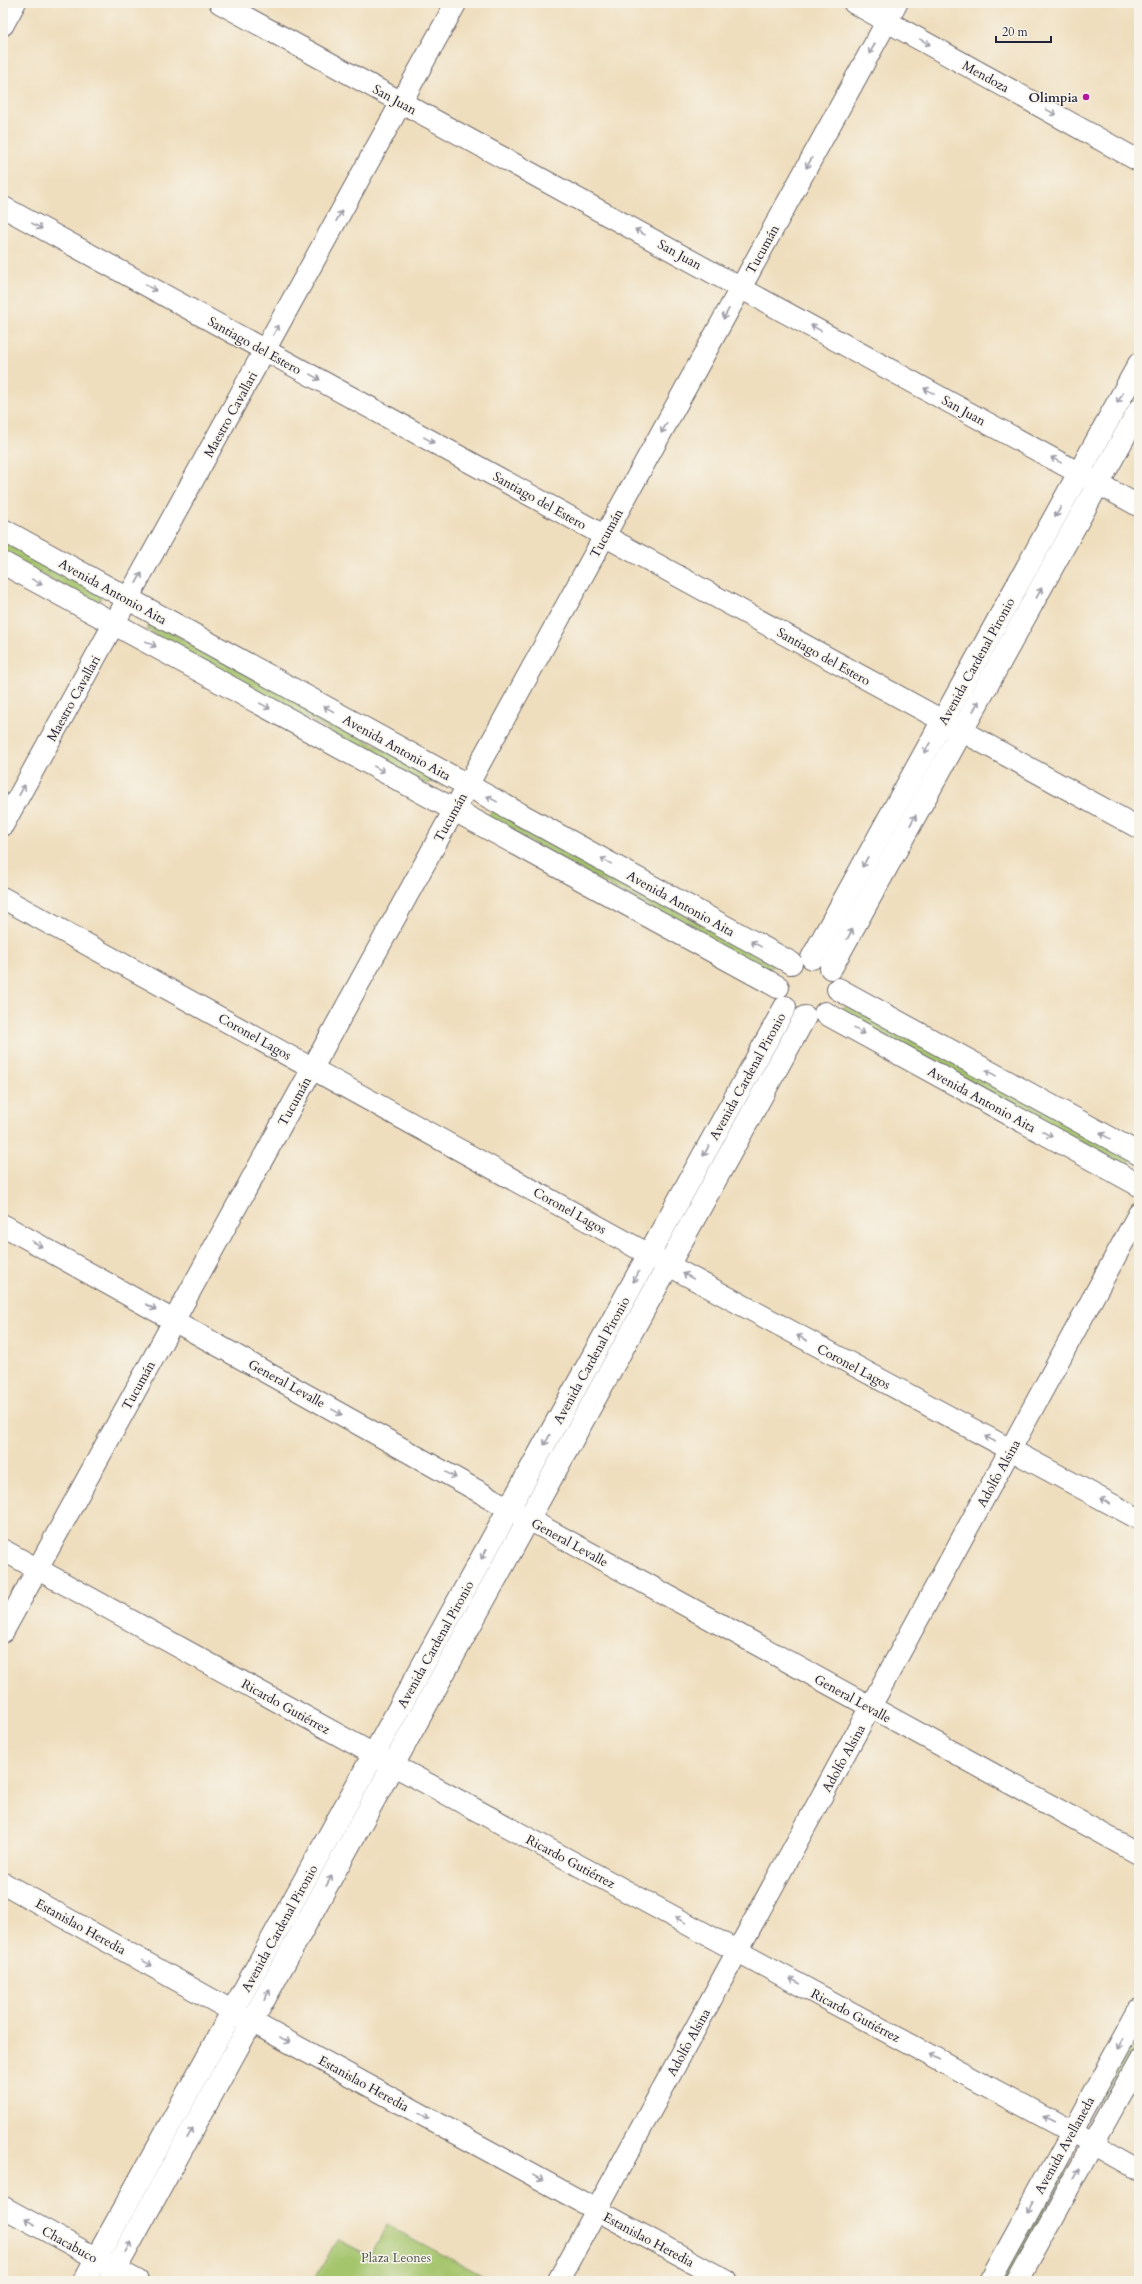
<svg xmlns="http://www.w3.org/2000/svg" width="1142" height="2284" font-family="Cardo,serif">
	<style>
		.green { fill: #a5c56d; stroke: #647454 }
		.lines { fill: none; stroke-linecap: round; stroke-linejoin: round }
		.minor-casing { stroke: #6a6468; stroke-width: 23 }
		.major-casing { stroke: #6a6468; stroke-width: 24 }
		.minor { stroke: #fff; stroke-width: 21 }
		.major { stroke: #fff; stroke-width: 22 }
		.oneway { stroke: #9c9ca7 }
		.poi-dot { fill: #b5179e; stroke: #f7f3e8; stroke-width: 1.5 }
		.labels { text-anchor: middle; stroke-width: 3; stroke-linejoin: round; paint-order: stroke }
		.street-label { font-size: 13px; fill: #22223b; stroke: #f7f3e8 }
		.poi-label { font-size: 13px; font-weight: bold; fill: #22223b; stroke: #f7f3e8; text-anchor: end }
		.park-label { font-size: 13px; fill: #49534a; stroke: #f7f3e8 }
	</style>
	<rect width="100%" height="100%" fill="#f7f3e8"/>
	<filter id="ink" filterUnits="userSpaceOnUse"><feTurbulence type="fractalNoise" baseFrequency=".025" numOctaves="2"/><feDisplacementMap in="SourceGraphic" scale="8" xChannelSelector="R" yChannelSelector="G"/><feConvolveMatrix kernelMatrix="1 2 1 2 8 2 1 2 1" color-interpolation-filters="sRGB"/></filter>
	<filter id="wash" filterUnits="userSpaceOnUse"><feTurbulence type="fractalNoise" baseFrequency=".012" numOctaves="4" result="noise"/><feDisplacementMap in="SourceGraphic" scale="16" xChannelSelector="R" yChannelSelector="G"/><feGaussianBlur stdDeviation="0.9" result="paint"/><feColorMatrix in="noise" values="0 0 0 0 0 0 0 0 0 0 0 0 0 0 0 0 0 1.4 0 .05"/><feComposite in="paint" operator="in"/></filter>
	<g filter="url(#wash)">
		<rect width="100%" height="100%" fill="#efdebd"/>
		<!-- green -->
		<g class="green">
			<path d="M3,542L102,596L97,605L3,553Z"/>
			<path d="M152,622L433,777L428,785L147,630Z"/>
			<path d="M492,810L773,964L768,973L487,818Z"/>
			<path d="M846,1004L1132,1158L1128,1167L841,1012Z"/>
			<path d="M1139,2023V2045L1102,2112L1095,2113L1094,2112Z"/>
			<path d="M1065,2162L1070,2165L1009,2281H997Z"/>
			<path d="M387,2225L492,2281H314L337,2239L370,2256Z"/>
		</g>
	</g>
	<g filter="url(#ink)">
		<g class="lines">
			<!-- minor casing -->
			<g class="minor-casing">
				<g id="minor">
					<path d="M220,3L1139,506"/>
					<path d="M854,3L1139,161"/>
					<path d="M3,25L15,3"/>
					<path d="M3,207L1139,828"/>
					<path d="M3,825L456,3"/>
					<path d="M3,898L668,1265L1139,1519"/>
					<path d="M3,1225L528,1519L1139,1854"/>
					<path d="M3,1550L393,1765L1072,2132L1139,2170"/>
					<path d="M3,1632L897,3"/>
					<path d="M3,1883L252,2022L727,2281"/>
					<path d="M3,2207L138,2281"/>
					<path d="M558,2281L1139,1213"/>
					<path d="M990,2281L1139,2010"/>
					<path d="M1017,2281L1139,2061"/>
				</g>
			</g>
			<!-- major casing -->
			<g class="major-casing">
				<g id="major">
					<path d="M3,530L791,963"/>
					<path d="M3,563L778,987"/>
					<path d="M812,958L1139,364"/>
					<path d="M831,968L1139,410"/>
					<path d="M838,989L1139,1154"/>
					<path d="M825,1013L1139,1185"/>
					<path d="M84,2281L785,1007"/>
					<path d="M109,2281L805,1017"/>
				</g>
			</g>
			<!-- minor -->
			<use href="#minor" class="minor"/>
			<!-- major -->
			<use href="#major" class="major"/>
		</g>
		<!-- one-way arrows -->
		<defs><path id="oneway-shaft" d="M-6 0H5M1.5-3L5.5 0L1.5 3" fill="none" stroke-width="1.6" stroke-linecap="round" stroke-linejoin="round"/></defs>
		<g class="oneway">
			<use href="#oneway-shaft" transform="translate(925 42) rotate(29)"/>
			<use href="#oneway-shaft" transform="translate(872 49) rotate(119)"/>
			<use href="#oneway-shaft" transform="translate(1051 112) rotate(29)"/>
			<use href="#oneway-shaft" transform="translate(809 163) rotate(119)"/>
			<use href="#oneway-shaft" transform="translate(339 216) rotate(-61)"/>
			<use href="#oneway-shaft" transform="translate(37 226) rotate(29)"/>
			<use href="#oneway-shaft" transform="translate(640 232) rotate(-151)"/>
			<use href="#oneway-shaft" transform="translate(151 288) rotate(29)"/>
			<use href="#oneway-shaft" transform="translate(726 314) rotate(119)"/>
			<use href="#oneway-shaft" transform="translate(816 328) rotate(-151)"/>
			<use href="#oneway-shaft" transform="translate(276 330) rotate(-61)"/>
			<use href="#oneway-shaft" transform="translate(315 377) rotate(29)"/>
			<use href="#oneway-shaft" transform="translate(929 391) rotate(-151)"/>
			<use href="#oneway-shaft" transform="translate(1120 398) rotate(119)"/>
			<use href="#oneway-shaft" transform="translate(664 428) rotate(119)"/>
			<use href="#oneway-shaft" transform="translate(429 440) rotate(29)"/>
			<use href="#oneway-shaft" transform="translate(1056 460) rotate(-151)"/>
			<use href="#oneway-shaft" transform="translate(1058 512) rotate(119)"/>
			<use href="#oneway-shaft" transform="translate(139 578) rotate(-61)"/>
			<use href="#oneway-shaft" transform="translate(37 582) rotate(29)"/>
			<use href="#oneway-shaft" transform="translate(1039 593) rotate(-61)"/>
			<use href="#oneway-shaft" transform="translate(151 644) rotate(29)"/>
			<use href="#oneway-shaft" transform="translate(265 706) rotate(29)"/>
			<use href="#oneway-shaft" transform="translate(976 706) rotate(-61)"/>
			<use href="#oneway-shaft" transform="translate(329 709) rotate(-151)"/>
			<use href="#oneway-shaft" transform="translate(927 748) rotate(119)"/>
			<use href="#oneway-shaft" transform="translate(379 769) rotate(29)"/>
			<use href="#oneway-shaft" transform="translate(22 790) rotate(-61)"/>
			<use href="#oneway-shaft" transform="translate(492 799) rotate(-151)"/>
			<use href="#oneway-shaft" transform="translate(913 820) rotate(-61)"/>
			<use href="#oneway-shaft" transform="translate(606 861) rotate(-151)"/>
			<use href="#oneway-shaft" transform="translate(865 862) rotate(119)"/>
			<use href="#oneway-shaft" transform="translate(850 934) rotate(-61)"/>
			<use href="#oneway-shaft" transform="translate(756 944) rotate(-151)"/>
			<use href="#oneway-shaft" transform="translate(859 1031) rotate(29)"/>
			<use href="#oneway-shaft" transform="translate(991 1073) rotate(-151)"/>
			<use href="#oneway-shaft" transform="translate(1047 1134) rotate(29)"/>
			<use href="#oneway-shaft" transform="translate(1105 1136) rotate(-151)"/>
			<use href="#oneway-shaft" transform="translate(706 1151) rotate(119)"/>
			<use href="#oneway-shaft" transform="translate(37 1244) rotate(29)"/>
			<use href="#oneway-shaft" transform="translate(688 1276) rotate(-152)"/>
			<use href="#oneway-shaft" transform="translate(636 1277) rotate(119)"/>
			<use href="#oneway-shaft" transform="translate(151 1307) rotate(29)"/>
			<use href="#oneway-shaft" transform="translate(802 1338) rotate(-152)"/>
			<use href="#oneway-shaft" transform="translate(337 1412) rotate(29)"/>
			<use href="#oneway-shaft" transform="translate(990 1439) rotate(-152)"/>
			<use href="#oneway-shaft" transform="translate(547 1440) rotate(119)"/>
			<use href="#oneway-shaft" transform="translate(451 1475) rotate(29)"/>
			<use href="#oneway-shaft" transform="translate(1105 1501) rotate(-152)"/>
			<use href="#oneway-shaft" transform="translate(484 1554) rotate(119)"/>
			<use href="#oneway-shaft" transform="translate(329 1881) rotate(-61)"/>
			<use href="#oneway-shaft" transform="translate(680 1920) rotate(-152)"/>
			<use href="#oneway-shaft" transform="translate(147 1963) rotate(29)"/>
			<use href="#oneway-shaft" transform="translate(795 1981) rotate(-152)"/>
			<use href="#oneway-shaft" transform="translate(267 1995) rotate(-61)"/>
			<use href="#oneway-shaft" transform="translate(285 2040) rotate(29)"/>
			<use href="#oneway-shaft" transform="translate(1120 2044) rotate(119)"/>
			<use href="#oneway-shaft" transform="translate(934 2057) rotate(-152)"/>
			<use href="#oneway-shaft" transform="translate(424 2116) rotate(29)"/>
			<use href="#oneway-shaft" transform="translate(1048 2119) rotate(-152)"/>
			<use href="#oneway-shaft" transform="translate(190 2133) rotate(-61)"/>
			<use href="#oneway-shaft" transform="translate(1077 2173) rotate(-61)"/>
			<use href="#oneway-shaft" transform="translate(538 2178) rotate(29)"/>
			<use href="#oneway-shaft" transform="translate(1031 2207) rotate(119)"/>
			<use href="#oneway-shaft" transform="translate(30 2222) rotate(-151)"/>
			<use href="#oneway-shaft" transform="translate(128 2247) rotate(-61)"/>
		</g>
	</g>
	<!-- markers -->
	<circle class="poi-dot" cx="1086" cy="97" r="4"/>
	<g class="labels">
		<!-- street labels -->
		<g class="street-label">
			<text transform="translate(986 76) rotate(29)" y="5">Mendoza</text>
			<text transform="translate(395 99) rotate(29)" y="5">San Juan</text>
			<text transform="translate(762 249) rotate(-61)" y="5">Tucumán</text>
			<text transform="translate(680 254) rotate(29)" y="5">San Juan</text>
			<text transform="translate(255 345) rotate(29)" y="5">Santiago del Estero</text>
			<text transform="translate(964 410) rotate(29)" y="5">San Juan</text>
			<text transform="translate(230 414) rotate(-61)" y="5">Maestro Cavallari</text>
			<text transform="translate(540 500) rotate(29)" y="5">Santiago del Estero</text>
			<text transform="translate(606 533) rotate(-61)" y="5">Tucumán</text>
			<text transform="translate(113 591) rotate(29)" y="5">Avenida Antonio Aita</text>
			<text transform="translate(824 656) rotate(29)" y="5">Santiago del Estero</text>
			<text transform="translate(976 661) rotate(-61)" y="5">Avenida Cardenal Pironio</text>
			<text transform="translate(73 698) rotate(-61)" y="5">Maestro Cavallari</text>
			<text transform="translate(397 747) rotate(29)" y="5">Avenida Antonio Aita</text>
			<text transform="translate(450 817) rotate(-61)" y="5">Tucumán</text>
			<text transform="translate(681 903) rotate(29)" y="5">Avenida Antonio Aita</text>
			<text transform="translate(255 1036) rotate(29)" y="5">Coronel Lagos</text>
			<text transform="translate(747 1076) rotate(-61)" y="5">Avenida Cardenal Pironio</text>
			<text transform="translate(982 1099) rotate(29)" y="5">Avenida Antonio Aita</text>
			<text transform="translate(294 1101) rotate(-61)" y="5">Tucumán</text>
			<text transform="translate(570 1210) rotate(29)" y="5">Coronel Lagos</text>
			<text transform="translate(591 1360) rotate(-61)" y="5">Avenida Cardenal Pironio</text>
			<text transform="translate(854 1366) rotate(28)" y="5">Coronel Lagos</text>
			<text transform="translate(287 1383) rotate(29)" y="5">General Levalle</text>
			<text transform="translate(138 1385) rotate(-61)" y="5">Tucumán</text>
			<text transform="translate(998 1473) rotate(-61)" y="5">Adolfo Alsina</text>
			<text transform="translate(570 1542) rotate(29)" y="5">General Levalle</text>
			<text transform="translate(435 1644) rotate(-61)" y="5">Avenida Cardenal Pironio</text>
			<text transform="translate(853 1698) rotate(29)" y="5">General Levalle</text>
			<text transform="translate(286 1706) rotate(29)" y="5">Ricardo Gutiérrez</text>
			<text transform="translate(843 1758) rotate(-61)" y="5">Adolfo Alsina</text>
			<text transform="translate(571 1861) rotate(28)" y="5">Ricardo Gutiérrez</text>
			<text transform="translate(81 1926) rotate(29)" y="5">Estanislao Heredia</text>
			<text transform="translate(279 1928) rotate(-61)" y="5">Avenida Cardenal Pironio</text>
			<text transform="translate(856 2015) rotate(28)" y="5">Ricardo Gutiérrez</text>
			<text transform="translate(688 2042) rotate(-61)" y="5">Adolfo Alsina</text>
			<text transform="translate(364 2083) rotate(29)" y="5">Estanislao Heredia</text>
			<text transform="translate(1064 2145) rotate(-61)" y="5">Avenida Avellaneda</text>
			<text transform="translate(649 2239) rotate(28)" y="5">Estanislao Heredia</text>
			<text transform="translate(70 2244) rotate(29)" y="5">Chacabuco</text>
		</g>
		<!-- poi labels -->
		<g class="poi-label">
			<text x="1078" y="102">Olimpia</text>
		</g>
		<!-- park labels -->
		<g class="park-label">
			<text x="396" y="2262">Plaza Leones</text>
		</g>
	</g>
	<!-- margin -->
	<rect width="1142" height="2284" fill="none" stroke="#f7f3e8" stroke-width="16"/>
	<!-- scale -->
	<path d="M996 36v6h55v-6" fill="none" stroke="#22223b" stroke-width="2"/>
	<text x="1002" y="36" font-size="12" fill="#22223b" stroke="#f7f3e8" stroke-width="3" paint-order="stroke">20 m</text>
</svg>
